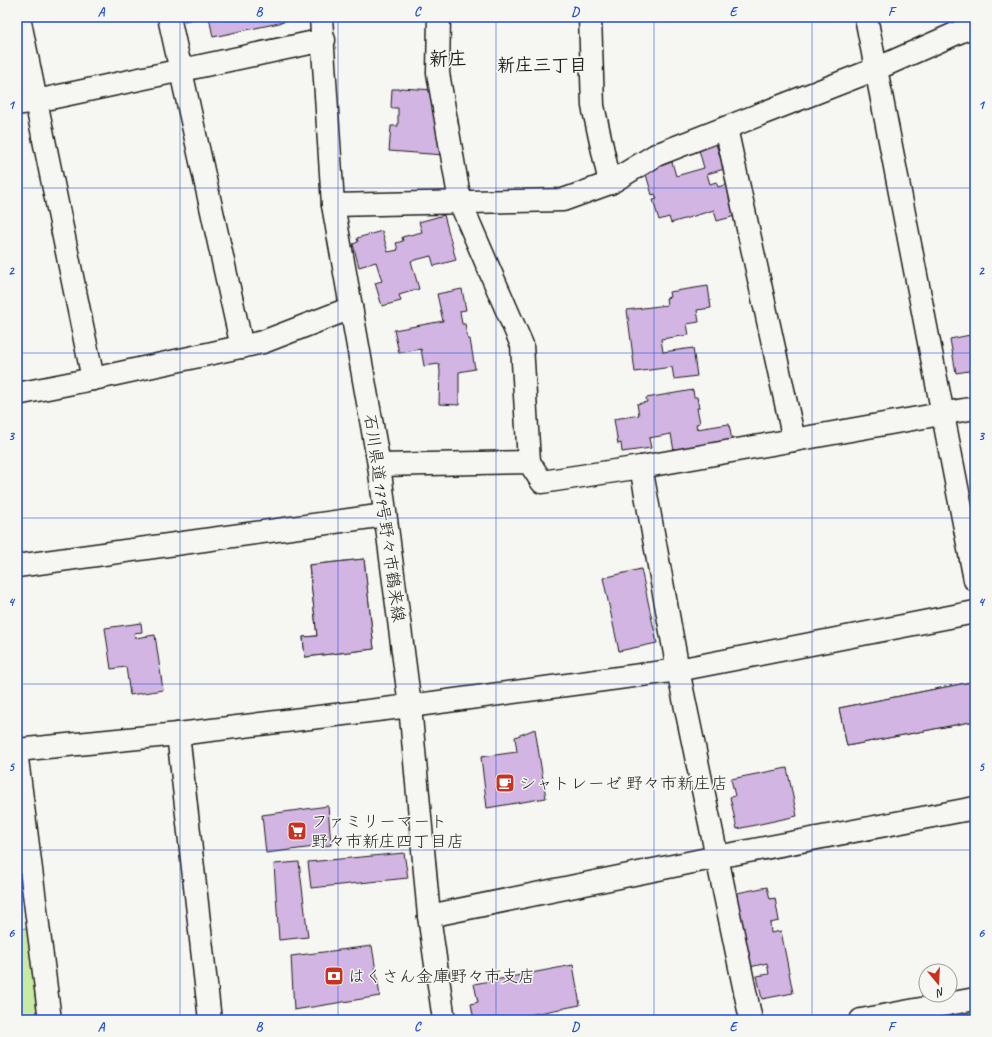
<svg xmlns="http://www.w3.org/2000/svg" width="992" height="1037" font-family="Caveat,'Klee One',sans-serif">
	<style>
		.green { fill: #caeaa2; stroke: #73835f }
		.building { fill: #d2b5e2; stroke: #1c1c1c }
		.lines { fill: none; stroke-linecap: round; stroke-linejoin: round }
		.minor-casing { stroke: #1c1c1c; stroke-width: 25 }
		.tertiary-casing { stroke: #1c1c1c; stroke-width: 25 }
		.secondary-casing { stroke: #1c1c1c; stroke-width: 25 }
		.minor { stroke: #f6f6f2; stroke-width: 22 }
		.tertiary { stroke: #f6f6f2; stroke-width: 22 }
		.secondary { stroke: #f6f6f2; stroke-width: 22 }
		.grid { fill: none; stroke: #1d4ed8; stroke-width: 1; stroke-opacity: 0.55 }
		.labels { text-anchor: middle; stroke-width: 3; stroke-linejoin: round; paint-order: stroke }
		.street-label { font-size: 17px; fill: #1c1c1c; stroke: #f6f6f2 }
		.poi-label { font-size: 17px; fill: #1c1c1c; stroke: #f6f6f2; text-anchor: start }
		.neighbourhood-label { font-size: 18px; font-weight: bold; fill: #1c1c1c; stroke: #f6f6f2 }
		.quarter-label { font-size: 19px; font-weight: bold; fill: #1c1c1c; stroke: #f6f6f2 }
		.neatline { fill: none; stroke: #1d4ed8; stroke-width: 1.5 }
		.grid-label { font-size: 13px; text-anchor: middle; font-weight: bold; fill: #1d4ed8 }
	</style>
	<rect width="100%" height="100%" fill="#f6f6f2"/>
	<filter id="ink" filterUnits="userSpaceOnUse"><feTurbulence type="fractalNoise" baseFrequency=".025" numOctaves="2"/><feDisplacementMap in="SourceGraphic" scale="8" xChannelSelector="R" yChannelSelector="G"/><feConvolveMatrix kernelMatrix="1 2 1 2 8 2 1 2 1" color-interpolation-filters="sRGB"/></filter>
	<g filter="url(#ink)">
		<!-- green -->
		<g class="green">
			<path d="M27,928L38,1020H17V929Z"/>
			<path d="M975,1013V1020H923Z"/>
		</g>
		<!-- building -->
		<g class="building">
			<path d="M184,17H205L184,21Z"/>
			<path d="M209,17H283L284,22L213,37Z"/>
			<path d="M400,88L436,90L444,155L389,151L391,126H398V108H391L392,89H400Z"/>
			<path d="M716,144L724,169L707,174L710,184L716,182L718,187L728,184L732,198L730,199L735,216L717,221L714,210L671,223L669,217L659,220L653,200L657,199L655,194L652,195L645,171L672,162L676,176L704,168L699,150Z"/>
			<path d="M444,215L456,260L434,266L431,256L411,261L419,289L399,295L401,301L382,306L375,283L382,281L376,262L359,267L353,244L358,242L357,238L382,231L388,252L398,250L396,243L403,241L402,237L422,232L419,222Z"/>
			<path d="M708,286L711,308L697,310L699,322L687,324L689,335L661,339L663,352L693,348L697,376L674,379L672,367L635,372L627,310L667,305L666,298L670,297L669,292Z"/>
			<path d="M462,289L466,310L460,311L462,324H465L468,339H470L475,369L459,372V405L439,404L440,371L439,364L424,366L421,349L399,353L394,330L443,321L437,294Z"/>
			<path d="M975,334V370L956,373L950,339Z"/>
			<path d="M693,390L694,397H697L699,408H697L700,423L696,424L697,429L729,424L732,441L674,451L671,434L649,438L651,448L622,452L621,443L618,444L614,419L639,415L637,404L647,402L646,398Z"/>
			<path d="M364,559L374,649L305,657L303,637L317,636L309,565Z"/>
			<path d="M364,559L374,649L305,657L303,637L317,636L309,565Z"/>
			<path d="M641,569L657,643L619,651L603,578Z"/>
			<path d="M141,623L142,632L134,633L135,638L155,635L163,690L130,695L126,667L111,669L105,628Z"/>
			<path d="M971,682L975,700V721L847,746L839,708Z"/>
			<path d="M971,682L975,700V721L847,746L839,708Z"/>
			<path d="M535,729L546,798L487,808L481,757L517,752L515,737Z"/>
			<path d="M787,768L797,816L737,829L730,797L735,796L731,779Z"/>
			<path d="M328,806L331,845L266,853L262,815Z"/>
			<path d="M404,853L408,878L311,888L308,862Z"/>
			<path d="M299,862L308,937L279,940L274,864Z"/>
			<path d="M767,887L770,899L775,898L779,921L770,923L771,933L781,931L793,993L762,999L757,976L769,974L767,963L750,967L732,899L737,898V893Z"/>
			<path d="M372,946L380,996L294,1010L291,956Z"/>
			<path d="M573,965L580,1005L503,1020H474L471,1004L478,1002L474,984Z"/>
		</g>
		<g class="lines">
			<!-- minor casing -->
			<g class="minor-casing">
				<g id="minor">
					<path d="M19,17L36,101L324,40"/>
					<path d="M169,17L242,347"/>
					<path d="M439,17L438,73L460,202L522,345L529,462"/>
					<path d="M590,17L593,106L610,183"/>
					<path d="M866,17L975,580"/>
					<path d="M17,104L36,101L93,379L263,342L351,308"/>
					<path d="M726,128L794,440"/>
					<path d="M333,205L563,200L610,183L656,155L876,69L975,25"/>
					<path d="M17,394L93,379"/>
					<path d="M379,465L529,462L542,482L641,467L975,408"/>
					<path d="M641,467L678,670L751,1020"/>
					<path d="M17,566L385,515"/>
					<path d="M178,734L210,1020"/>
					<path d="M17,759L50,1020"/>
					<path d="M429,916L717,857L975,808"/>
					<path d="M861,1020L975,999"/>
				</g>
			</g>
			<!-- tertiary casing -->
			<g class="tertiary-casing">
				<path id="tertiary" d="M17,750L178,734L410,706L678,670L975,612"/>
			</g>
			<!-- secondary casing -->
			<g class="secondary-casing">
				<path id="secondary" d="M321,17L333,205L379,465L410,706L429,916L444,1020"/>
			</g>
			<!-- minor -->
			<use href="#minor" class="minor"/>
			<!-- tertiary -->
			<use href="#tertiary" class="tertiary"/>
			<!-- secondary -->
			<use href="#secondary" class="secondary"/>
		</g>
	</g>
	<!-- grid -->
	<path class="grid" d="M180,17V1020M338,17V1020M496,17V1020M654,17V1020M812,17V1020M17,188H975M17,353H975M17,518H975M17,684H975M17,850H975"/>
	<!-- icons -->
	<defs>
		<g id="cafe-square" transform="scale(1)"><rect x="-9" y="-9" width="18" height="18" rx="4" fill="#c8321e" stroke="#f6f6f2"/><path d="M-5.5-4.5H6V0H3Q3 3.5 0 3.5H-2.5Q-5.5 3.5-5.5 0ZM3-3.2v2h1.7v-2ZM-6 4.5H4V6H-6Z" fill="#fff"/></g>
		<g id="supermarket-square" transform="scale(1)"><rect x="-9" y="-9" width="18" height="18" rx="4" fill="#c8321e" stroke="#f6f6f2"/><path d="M-6-5.5h2.5l.6 2H6L4.5 2H-2.5L-4.4-4H-6ZM-1.5 3.2a1.3 1.3 0 1 0 .1 0ZM3 3.2a1.3 1.3 0 1 0 .1 0Z" fill="#fff"/></g>
		<g id="bank-square" transform="scale(1)"><rect x="-9" y="-9" width="18" height="18" rx="4" fill="#c8321e" stroke="#f6f6f2"/><path d="M-6-4H6V4H-6ZM0-2.3a2.3 2.3 0 1 0 0 4.6a2.3 2.3 0 1 0 0-4.6Z" fill="#fff"/></g>
	</defs>
	<g fill-rule="evenodd">
		<use href="#cafe-square" x="505" y="783"/>
		<use href="#supermarket-square" x="297" y="831"/>
		<use href="#bank-square" x="334" y="976"/>
	</g>
	<g class="labels">
		<!-- street labels -->
		<g class="street-label">
			<text transform="translate(385 518) rotate(82)" y="6">石川県道179号野々市鶴来線</text>
		</g>
		<!-- poi labels -->
		<g class="poi-label">
			<text x="519" y="789">シャトレーゼ 野々市新庄店</text>
			<text x="311" y="827">ファミリーマート<tspan x="311" dy="20">野々市新庄四丁目店</tspan></text>
			<text x="348" y="982">はくさん金庫野々市支店</text>
		</g>
		<!-- neighbourhood labels -->
		<g class="neighbourhood-label">
			<text x="542" y="71">新庄三丁目</text>
		</g>
		<!-- quarter labels -->
		<g class="quarter-label">
			<text x="448" y="65">新庄</text>
		</g>
	</g>
	<!-- margin -->
	<rect width="992" height="1037" fill="none" stroke="#f6f6f2" stroke-width="44"/>
	<!-- north arrow -->
	<g transform="translate(938 983) rotate(162)"><circle r="19" fill="#f6f6f2" stroke="#9f9f9c"/>
	<path d="M0-3L7 15L0 10L-7 15Z" fill="#c8321e"/>
	<text y="-6" font-size="11" font-weight="bold" text-anchor="middle" fill="#1c1c1c">N</text>
	</g>
	<rect x="22" y="22" width="948" height="993" class="neatline"/>
	<g class="grid-label">
		<text x="101" y="16">A</text>
		<text x="259" y="16">B</text>
		<text x="417" y="16">C</text>
		<text x="575" y="16">D</text>
		<text x="733" y="16">E</text>
		<text x="891" y="16">F</text>
		<text x="11" y="109">1</text>
		<text x="981" y="109">1</text>
		<text x="11" y="275">2</text>
		<text x="981" y="275">2</text>
		<text x="11" y="440">3</text>
		<text x="981" y="440">3</text>
		<text x="11" y="606">4</text>
		<text x="981" y="606">4</text>
		<text x="11" y="771">5</text>
		<text x="981" y="771">5</text>
		<text x="11" y="937">6</text>
		<text x="981" y="937">6</text>
		<text x="101" y="1031">A</text>
		<text x="259" y="1031">B</text>
		<text x="417" y="1031">C</text>
		<text x="575" y="1031">D</text>
		<text x="733" y="1031">E</text>
		<text x="891" y="1031">F</text>
	</g>
</svg>
